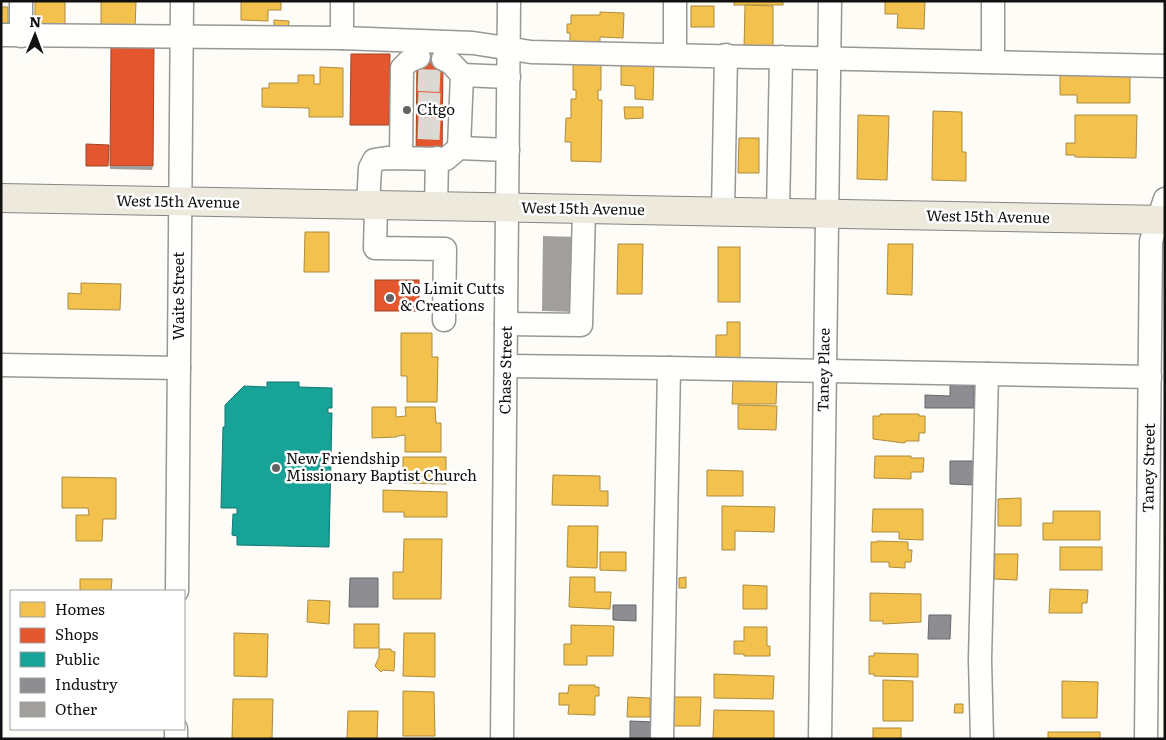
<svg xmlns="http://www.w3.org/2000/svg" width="1166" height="740" font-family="Literata,serif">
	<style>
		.homes { fill: #f2c14e; stroke: #ae8c3c }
		.shops { fill: #e4572e; stroke: #a54225 }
		.public { fill: #17a398; stroke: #157770 }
		.industry { fill: #8d8d92; stroke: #68686b }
		.building { fill: #a19f9c }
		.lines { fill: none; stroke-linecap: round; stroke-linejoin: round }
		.minor-tunnel { stroke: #dad9d4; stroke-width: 22; stroke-dasharray: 22 11; stroke-linecap: butt }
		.minor-casing { stroke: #979795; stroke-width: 25 }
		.major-casing { stroke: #858482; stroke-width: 30 }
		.minor { stroke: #fffffe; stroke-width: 22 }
		.major { stroke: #ede9dc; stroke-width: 28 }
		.poi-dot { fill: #646362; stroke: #fff; stroke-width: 2 }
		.labels { text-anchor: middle; stroke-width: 5; stroke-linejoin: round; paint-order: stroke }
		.poi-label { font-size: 15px; fill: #111; stroke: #fff; text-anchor: start }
		.street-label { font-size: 15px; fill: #111; stroke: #fff }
	</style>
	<rect width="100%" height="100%" fill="#fdfcf7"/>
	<!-- homes -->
	<g class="homes">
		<path d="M35,1H65V25L35,24Z"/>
		<path d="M101,1H136L135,30L101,29Z"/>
		<path d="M241,1H281V10H268V21L241,20Z"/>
		<rect x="734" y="1" width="49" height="4"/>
		<path d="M885,1H925L924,29L897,28L898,14H885Z"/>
		<path d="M745,5L773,6V49H744Z"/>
		<rect x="691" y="6" width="23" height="21"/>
		<rect x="1" y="7" width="7" height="20"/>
		<path d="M600,12L624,13L623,38L600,37V43H570V33H567V24H571V15H600Z"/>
		<path d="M274,20L289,21L288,31H274Z"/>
		<path d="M621,62L654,63L653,100L635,99V86L621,85Z"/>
		<path d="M573,64L601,65V90H598V100H602L601,162L571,161V142H565L566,118H571V99H576V90H573Z"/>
		<path d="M320,67L343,68V117H309V108L262,107V88H269V83H298V75H314V84H320Z"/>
		<path d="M1060,73L1130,74V103H1077V95H1060Z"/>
		<path d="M624,107H643V118L625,119Z"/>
		<path d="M933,111L962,112V152H966V181L932,180Z"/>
		<path d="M858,115L889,116L887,180L857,179Z"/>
		<path d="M1075,115H1137L1136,158L1075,157V155H1066V143H1075Z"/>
		<path d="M739,138H759V173H738Z"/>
		<path d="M305,232H329V272H304Z"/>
		<path d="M618,244H643L642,294H617Z"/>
		<path d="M888,244H913L912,295L887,294Z"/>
		<rect x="718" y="247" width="22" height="55"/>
		<path d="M81,283L121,284L120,310L68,309V293L81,294Z"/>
		<path d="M727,322H740V358H716V335H727Z"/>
		<path d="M401,333H432V357H438L437,402H407V376H401Z"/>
		<path d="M733,379L777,380L776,404H732Z"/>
		<path d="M738,405L777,406L776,430L738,429Z"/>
		<path d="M372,407H396V417L406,416L405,407H435L436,423H441V452H405V435L397,436V437L372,438Z"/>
		<path d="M880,414H919V416H925V433H919V441H907L904,443L873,439V416H880Z"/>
		<path d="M875,456H911V458H924L923,472H911V479L874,478Z"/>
		<path d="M403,457H446V484L403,483Z"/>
		<path d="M707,470L743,471V496H707Z"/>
		<path d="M553,475L600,476V491H608V506L552,505Z"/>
		<path d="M62,477L116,478V519H103L102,541H76V515H89L88,508H62Z"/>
		<path d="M383,490L447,492V517H404V512H383Z"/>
		<path d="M1021,498V526H998V499Z"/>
		<path d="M722,506L775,507L774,532L735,531V550H722Z"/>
		<path d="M873,509H923V540L899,539V532H872Z"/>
		<path d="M1053,511H1100V540H1043V523H1053Z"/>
		<path d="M568,526H598L597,568L567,567Z"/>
		<path d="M404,539H442L441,599H393V572H403Z"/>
		<path d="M877,541L908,542V550H912L911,562H905V568L889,567V562H871V542H877Z"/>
		<rect x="1060" y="547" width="42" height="23"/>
		<path d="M600,552H626V571L600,570Z"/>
		<path d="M995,554H1018L1017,580L994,579Z"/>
		<path d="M570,577H595V592H611L610,609L569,607Z"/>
		<path d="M686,577V588H679V578Z"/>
		<path d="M80,579H112L111,591H80Z"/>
		<path d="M743,585L767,586V609H743Z"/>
		<path d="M1050,589L1088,590L1087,603H1082V613H1049Z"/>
		<path d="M870,593L921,594V622L883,624V621H870Z"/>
		<path d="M308,600L330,601L329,624L307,622Z"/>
		<rect x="354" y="624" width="25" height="24"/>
		<path d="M571,625L614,626L613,656H587V665H564V644H571Z"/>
		<path d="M744,627H767V646H770V656H744V654H734V641H744Z"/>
		<path d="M234,633L268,634L267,677L234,676Z"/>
		<path d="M404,633H435V677L403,676Z"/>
		<path d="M379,649H391V651L395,652L394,671L383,670L381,672L375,666L379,657Z"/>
		<path d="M874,653L918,654V677L874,676V674H869V656H874Z"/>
		<path d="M714,674L774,676L773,699L714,698Z"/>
		<path d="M883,680L913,681V721H883Z"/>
		<path d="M1062,681L1098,682L1097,718H1062Z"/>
		<path d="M569,685H595V687H599V696H595V715L568,714L569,705H559V693H568Z"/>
		<path d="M403,691L434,692L435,736H403Z"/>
		<path d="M628,697L650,698V717H627Z"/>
		<path d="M671,697H701L700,726H670Z"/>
		<path d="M233,699H273L272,739H232Z"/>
		<path d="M955,704H963V713H954Z"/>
		<path d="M714,710L774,711V739H713Z"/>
		<path d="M348,711H378L377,739H347Z"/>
		<rect x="873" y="728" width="28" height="11"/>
		<rect x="1048" y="732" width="52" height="7"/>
	</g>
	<!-- shops -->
	<g class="shops">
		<path d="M111,46H154L153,166H110Z"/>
		<path d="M351,54H390L389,125H350Z"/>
		<path d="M417,60H443L442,161L416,160Z"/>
		<path d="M86,144L109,145L108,166H86Z"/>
		<rect x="375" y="280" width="44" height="31"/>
	</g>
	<!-- public -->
	<path class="public" d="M267,382H299V387L332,388V408H328V413H332L329,547L237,545V536L232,535L233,514H237V508H221L223,427H225V405L244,386L267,387Z"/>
	<!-- industry -->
	<g class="industry">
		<path d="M950,385L974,386V408H925V395L950,396Z"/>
		<path d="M950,461H976V485L950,484Z"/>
		<path d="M350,578H378V607H349Z"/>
		<path d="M613,605H636V621L613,620Z"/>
		<path d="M929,615H951L950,639H928Z"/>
		<path d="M630,721L655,722V739H630Z"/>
	</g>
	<!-- building -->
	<g class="building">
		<path d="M110,166H153L152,170L110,169Z"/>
		<path d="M543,236L577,237L576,312L542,311Z"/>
	</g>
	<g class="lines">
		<!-- minor-tunnel -->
		<g class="minor-tunnel">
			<path d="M418,80L442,81"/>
			<path d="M418,103L442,104"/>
			<path d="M418,128L442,129"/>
		</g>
		<!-- minor casing -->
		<g class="minor-casing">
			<g id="minor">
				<path d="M1,35L342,38L473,43L531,52L1165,66"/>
				<path d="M21,36V1"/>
				<path d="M342,38V1"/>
				<path d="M675,54V1"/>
				<path d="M443,59L451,63L462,75L509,77"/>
				<path d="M993,62V1"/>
				<path d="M459,148L508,150"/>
				<path d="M401,157L402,68L409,61L419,57"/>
				<path d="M368,205L370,168L374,160L387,158L446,159L459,148L462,75"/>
				<path d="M376,206L375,248L445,249L444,320"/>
				<path d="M436,207L437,158"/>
				<path d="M723,212L726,55"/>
				<path d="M778,213L781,57"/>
				<path d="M506,324L581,325L584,210"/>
				<path d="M1,365L179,368"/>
				<path d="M506,366L669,368L1150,377"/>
				<path d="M177,591L182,1"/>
				<path d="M176,739V729"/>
				<path d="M502,739L509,1"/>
				<path d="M662,739L669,368"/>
				<path d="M820,739C823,493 827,247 830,1"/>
				<path d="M982,739L980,660L987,374"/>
				<path d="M1146,739L1151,241L1165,199"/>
			</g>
		</g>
		<!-- major casing -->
		<g class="major-casing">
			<path id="major" d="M1,198L1165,220"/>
		</g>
		<!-- minor -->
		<use href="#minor" class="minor"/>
		<!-- major -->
		<use href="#major" class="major"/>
	</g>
	<!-- markers -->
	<g class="poi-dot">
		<circle cx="407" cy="110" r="5"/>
		<circle cx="390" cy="298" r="5"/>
		<circle cx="276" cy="468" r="5"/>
	</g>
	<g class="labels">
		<!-- poi labels -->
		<g class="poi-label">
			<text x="417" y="115">Citgo</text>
			<text x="400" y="294">No Limit Cutts<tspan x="400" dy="17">&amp; Creations</tspan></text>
			<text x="286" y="464">New Friendship<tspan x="286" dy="17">Missionary Baptist Church</tspan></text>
		</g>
		<!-- street labels -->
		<g class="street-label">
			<text transform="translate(178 202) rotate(1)" y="5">West 15th Avenue</text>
			<text transform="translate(583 209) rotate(1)" y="5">West 15th Avenue</text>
			<text transform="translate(988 217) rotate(1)" y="5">West 15th Avenue</text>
			<text transform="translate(179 296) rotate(-90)" y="5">Waite Street</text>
			<text transform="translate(506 370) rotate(-89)" y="5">Chase Street</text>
			<text transform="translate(824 370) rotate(-89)" y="5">Taney Place</text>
			<text transform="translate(1149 468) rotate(-89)" y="5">Taney Street</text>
		</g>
	</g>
	<!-- border -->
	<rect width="1166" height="740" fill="none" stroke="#111111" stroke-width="5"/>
	<!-- legend -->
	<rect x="10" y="590" width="175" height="140" fill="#ffffff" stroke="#a0a0a0"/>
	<rect x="20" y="602" width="25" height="15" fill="#f2c14e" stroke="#a0a0a0"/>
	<text x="55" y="615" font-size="15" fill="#111111">Homes</text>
	<rect x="20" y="628" width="25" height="15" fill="#e4572e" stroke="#a0a0a0"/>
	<text x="55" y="640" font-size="15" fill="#111111">Shops</text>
	<rect x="20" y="652" width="25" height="15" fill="#17a398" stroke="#a0a0a0"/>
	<text x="55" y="665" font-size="15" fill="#111111">Public</text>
	<rect x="20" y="678" width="25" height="15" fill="#8d8d92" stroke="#a0a0a0"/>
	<text x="55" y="690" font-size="15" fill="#111111">Industry</text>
	<rect x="20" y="702" width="25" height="15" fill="#a19f9c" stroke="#a0a0a0"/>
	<text x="55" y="715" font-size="15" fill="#111111">Other</text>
	<!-- north arrow -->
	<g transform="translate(35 35) rotate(1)" stroke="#ffffff" stroke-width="4" paint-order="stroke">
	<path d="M0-4L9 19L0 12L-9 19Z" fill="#111111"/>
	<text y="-8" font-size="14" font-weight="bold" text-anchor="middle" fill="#111111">N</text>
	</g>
</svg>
